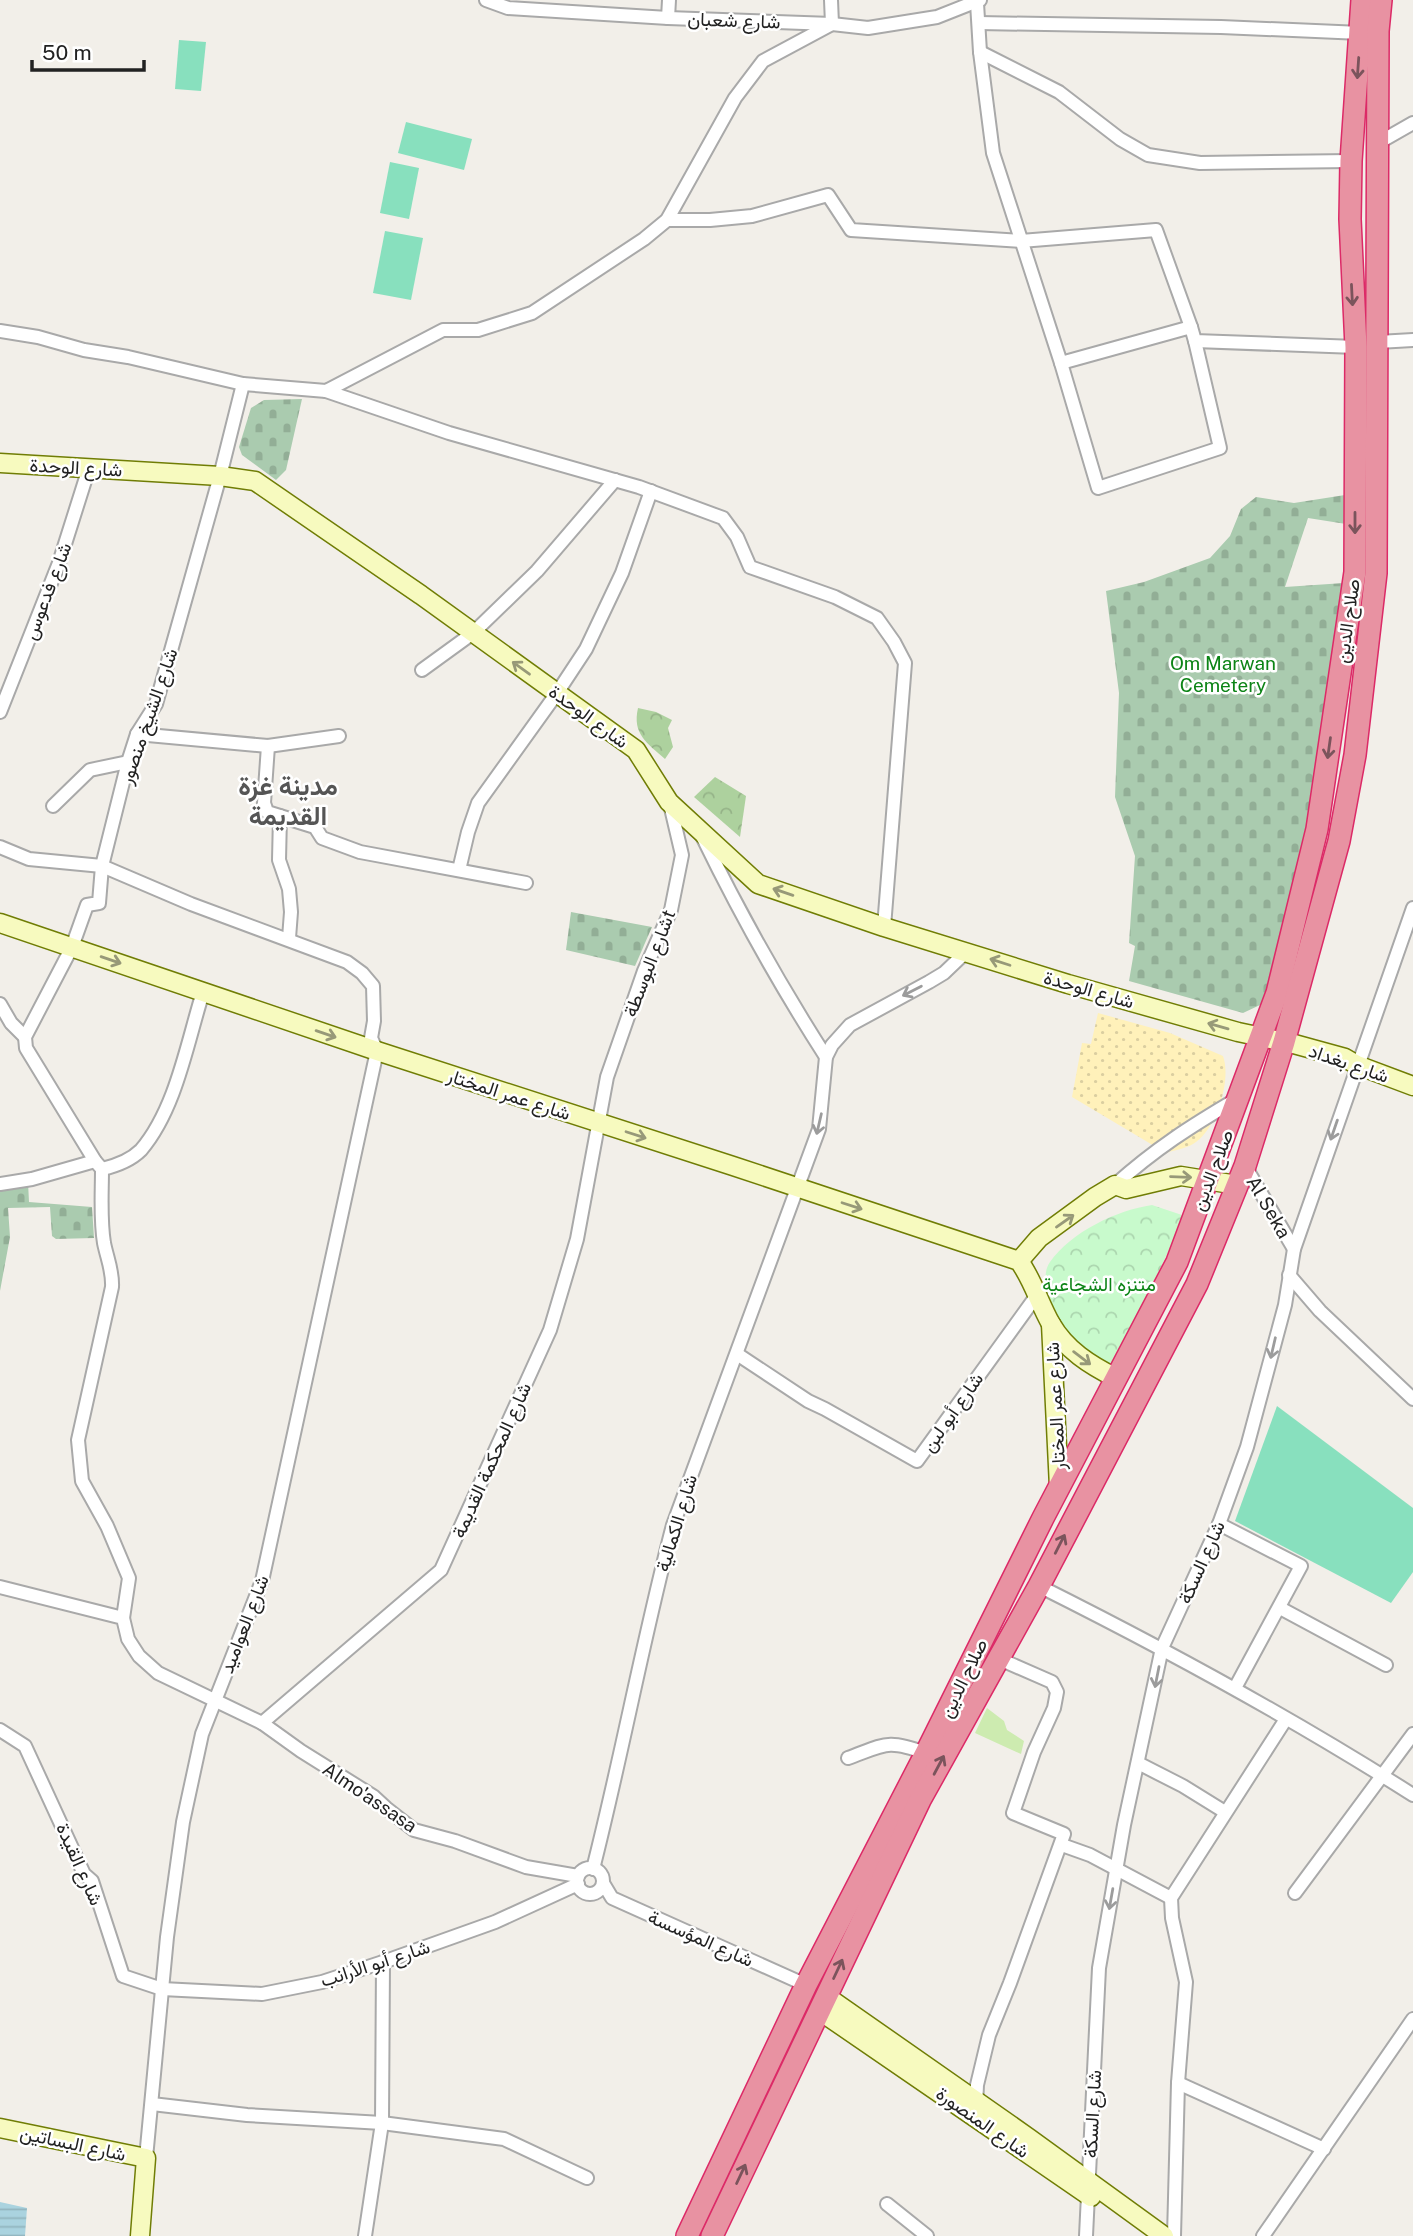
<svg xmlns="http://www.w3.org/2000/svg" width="1413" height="2236" font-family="'Public Sans',Vazirmatn,sans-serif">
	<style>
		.grass { fill: #cdebb0 }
		.forest { fill: url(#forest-crowns) }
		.sand { fill: url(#sand-dots) }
		.cemetery { fill: url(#cemetery-stones) }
		.park { fill: url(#park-crowns) }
		.pitch { fill: #88e0be }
		.water { fill: url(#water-rules) }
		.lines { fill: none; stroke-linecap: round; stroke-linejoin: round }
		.street-casing { stroke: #a9a9a9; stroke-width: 16 }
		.secondary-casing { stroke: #707d05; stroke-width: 21 }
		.highway-casing { stroke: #dc2a67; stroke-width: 24 }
		.street { stroke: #fff; stroke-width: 12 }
		.secondary { stroke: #f7fabf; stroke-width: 18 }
		.highway { stroke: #e892a2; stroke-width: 21 }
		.oneway { stroke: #7b545c }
		.oneway2 { stroke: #979978 }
		.oneway3 { stroke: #9c9c9c }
		.labels { text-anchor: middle; stroke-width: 5; stroke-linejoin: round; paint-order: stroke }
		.street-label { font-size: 19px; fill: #222; stroke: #fff }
		.park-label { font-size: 19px; fill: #0c8416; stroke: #fff }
		.district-label { font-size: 26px; font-weight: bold; fill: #555; stroke: #fff }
	</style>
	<defs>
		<pattern id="forest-crowns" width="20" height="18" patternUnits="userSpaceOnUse" patternTransform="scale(1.75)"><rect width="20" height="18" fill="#add19e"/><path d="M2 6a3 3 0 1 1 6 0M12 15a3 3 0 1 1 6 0" fill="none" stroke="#95b388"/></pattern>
		<pattern id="sand-dots" width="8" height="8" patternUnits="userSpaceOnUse" patternTransform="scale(1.75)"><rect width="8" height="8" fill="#fff1ba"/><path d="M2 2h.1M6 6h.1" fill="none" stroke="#dacea0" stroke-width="1.8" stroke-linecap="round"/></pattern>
		<pattern id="cemetery-stones" width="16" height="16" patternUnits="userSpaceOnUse" patternTransform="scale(1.75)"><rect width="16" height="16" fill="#aacbaf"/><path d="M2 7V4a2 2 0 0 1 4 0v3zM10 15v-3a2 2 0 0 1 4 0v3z" fill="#92ae96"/></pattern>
		<pattern id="park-crowns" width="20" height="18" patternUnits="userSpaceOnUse" patternTransform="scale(1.75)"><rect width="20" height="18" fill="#c8facc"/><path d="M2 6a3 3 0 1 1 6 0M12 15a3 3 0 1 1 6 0" fill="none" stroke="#acd6af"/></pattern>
		<pattern id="water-rules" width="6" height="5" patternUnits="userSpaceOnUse" patternTransform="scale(1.75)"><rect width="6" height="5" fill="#aad3df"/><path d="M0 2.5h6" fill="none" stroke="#92b5bf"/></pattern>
	</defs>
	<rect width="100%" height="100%" fill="#f2efe9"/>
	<!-- grass -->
	<path class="grass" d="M987,1708L1004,1721L1007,1730L1024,1741L1021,1754L975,1733Z"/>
	<!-- forest -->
	<g class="forest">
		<path d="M638,708L656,712L672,720L668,728L673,747L665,759C647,743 632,734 638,708Z"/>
		<path d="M715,777L746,796L740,837L694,797Z"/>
	</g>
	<!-- sand -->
	<path class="sand" d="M1098,1013L1170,1033L1223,1056C1232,1080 1216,1131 1193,1144C1185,1149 1174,1150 1166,1153L1072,1097L1082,1043L1091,1044Z"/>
	<!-- cemetery -->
	<g class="cemetery">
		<path d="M302,399L286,470L276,480L242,455L239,447L251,408L264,400Z"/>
		<path d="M1345,495L1346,524L1308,518L1285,587L1344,583L1304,866L1269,991L1260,1005L1243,1013L1129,981L1135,946L1129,943L1135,856L1115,797L1119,693L1106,591L1144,582L1210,558L1230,536L1241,509L1256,497L1294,503Z"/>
		<path d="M571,912L652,927L635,966L566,950Z"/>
		<path d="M28,1182L29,1202L92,1207L94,1238L56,1239L52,1236L50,1207L8,1208L10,1237L0,1291V1186Z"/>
	</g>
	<!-- park -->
	<path class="park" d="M1152,1205L1185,1216L1114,1366C1108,1364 1100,1363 1094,1359C1073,1345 1032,1287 1050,1262C1071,1232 1117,1210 1152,1205Z"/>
	<!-- pitch -->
	<g class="pitch">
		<path d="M179,40L206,42L201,91L175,89Z"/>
		<path d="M406,122L472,139L464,170L398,153Z"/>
		<path d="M390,162L419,168L409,219L380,213Z"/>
		<path d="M385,231L423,238L411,300L373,293Z"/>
		<path d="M1277,1406L1413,1508V1572L1391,1603L1235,1521Z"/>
	</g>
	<!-- water -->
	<path class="water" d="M0,2202L27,2208L25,2236H0Z"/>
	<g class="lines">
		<!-- street casing -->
		<g class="street-casing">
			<g id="street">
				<path d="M486,0L508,8L668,18L832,24L868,28L937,17L980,0"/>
				<path d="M977,3L980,52L993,153L1061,363L1191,327L1195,341L1356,347"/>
				<path d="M668,18L669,0"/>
				<path d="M979,23L1221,27L1361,33"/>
				<path d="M980,52L1059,92L1120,139L1148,155L1200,163L1351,161"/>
				<path d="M1378,143L1413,123"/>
				<path d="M667,220H710L752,216L828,195L851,230L1021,241L1156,230L1191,327"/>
				<path d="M0,331L38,337L84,350L128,357L243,384L326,391L443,330H478L532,313L644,239L667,220L735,98L763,61L832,24L831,0"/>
				<path d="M1378,342L1413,340"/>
				<path d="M1061,363L1098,488L1220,448L1195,341"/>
				<path d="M326,391L449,433L639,487L723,518L737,537L750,567L835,597L877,618L894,642L905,663L884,927"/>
				<path d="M422,670L473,633L537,571L615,480"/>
				<path d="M0,712L59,563L89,468"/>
				<path d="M137,734L268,746L339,736"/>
				<path d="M268,746L264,803L267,812L315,827L322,838L360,852L526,883"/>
				<path d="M53,806L90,770L128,762"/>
				<path d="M280,816L279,860L289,889L291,912L289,938"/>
				<path d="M703,838C739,912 781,987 826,1057"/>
				<path d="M0,847L29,859L102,866L191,904L347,962L362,973L373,986L374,1021L371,1038L377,1051L262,1581L202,1734L183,1822L167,1937L146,2158"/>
				<path d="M459,870L468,832L478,803L557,693L586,649L622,573L651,491"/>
				<path d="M0,1004L11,1023L25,1037"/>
				<path d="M1245,1166L1294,1249"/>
				<path d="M102,1169C115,1166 131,1160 141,1150C176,1109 187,1043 203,992"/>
				<path d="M0,1184L32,1179L95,1161"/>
				<path d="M1115,1185C1155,1149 1191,1126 1237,1099"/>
				<path d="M1289,1275L1320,1311L1413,1399"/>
				<path d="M737,1354L808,1401L825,1409L917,1461L1037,1295"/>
				<path d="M1219,1524L1301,1566L1235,1688"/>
				<path d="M1039,1586C1167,1650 1292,1718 1413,1795"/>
				<path d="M0,1587L123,1618L128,1639L139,1656L158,1673L262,1723L301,1751L373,1796L386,1808L414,1830L455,1841L526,1867L578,1876"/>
				<path d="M1280,1608L1386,1665"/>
				<path d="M123,1618L129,1578L107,1526L82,1481L78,1440L112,1287C113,1271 107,1258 104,1243C100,1219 102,1193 102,1169L95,1161L26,1048L25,1037L72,947L87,905L99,903L102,866L128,762L137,734L156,704L220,476L243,384"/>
				<path d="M262,1723L441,1570L550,1330L577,1239L607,1077L644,971L671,910L682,855L670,804"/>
				<path d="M0,1730L25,1746L84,1874L92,1881L123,1976L162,1989L262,1994L322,1982L383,1962L495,1922L578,1884"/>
				<path d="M848,1758C886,1744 887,1739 926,1753"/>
				<path d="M1138,1763L1183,1786L1225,1812"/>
				<path d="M1062,1845L1090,1855L1171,1898"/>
				<circle cx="590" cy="1881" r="13"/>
				<path d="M593,1869C622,1755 643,1639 673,1525L819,1129L826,1057L832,1045L850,1025L929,982L944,973L967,951"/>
				<path d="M603,1883L612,1898L806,1985"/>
				<path d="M1295,1893L1413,1734"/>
				<path d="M1178,2083L1324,2149"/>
				<path d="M152,2104L247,2115L382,2123L504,2139L587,2178"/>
				<path d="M976,2107L977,2085L989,2035L1010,1983L1064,1834L1013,1813L1034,1752L1054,1708L1057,1692L1052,1682L997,1658"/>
				<path d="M887,2204L927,2236"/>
				<path d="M365,2236L382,2123L383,1962"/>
				<path d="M1086,2236L1099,1968L1124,1825L1162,1648L1219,1524L1247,1447L1285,1305L1294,1249L1413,908"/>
				<path d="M1174,2236L1178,2083L1186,1982L1172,1918L1171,1898L1286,1719"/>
				<path d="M1263,2236L1413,2019"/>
			</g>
		</g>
		<!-- secondary casing -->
		<g class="secondary-casing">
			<g id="secondary">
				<path d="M0,463L220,476L255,481L421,595L636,750L669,802L758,884L884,927L1068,984L1238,1032L1294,1044L1345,1058L1357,1065L1413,1086"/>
				<path d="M0,923L377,1051L733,1166L1019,1261C1033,1280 1039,1303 1051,1324C1066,1350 1090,1365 1116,1378"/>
				<path d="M1019,1261L1039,1238L1095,1197L1115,1185L1126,1189L1181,1176L1237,1185"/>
				<path d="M1051,1324L1059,1487"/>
				<path d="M826,1996L1029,2138L1164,2236"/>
				<path d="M820,2011L1091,2197"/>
				<path d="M0,2128L146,2158L140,2236"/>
			</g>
		</g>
		<!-- highway casing -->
		<g class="highway-casing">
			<g id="highway">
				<path d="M687,2236L806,1985L926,1753L1043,1518L1177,1262L1277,993L1317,829L1355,572L1356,347L1350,219L1351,161L1362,0"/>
				<path d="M712,2236L920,1800L1039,1586L1197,1284L1245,1166L1284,1042L1339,841L1355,755L1376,573L1378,31L1381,0"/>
			</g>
		</g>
		<!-- street -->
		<use href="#street" class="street"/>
		<!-- secondary -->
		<use href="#secondary" class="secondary"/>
		<!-- highway -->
		<use href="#highway" class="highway"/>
	</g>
	<!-- one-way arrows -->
	<defs><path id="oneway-shaft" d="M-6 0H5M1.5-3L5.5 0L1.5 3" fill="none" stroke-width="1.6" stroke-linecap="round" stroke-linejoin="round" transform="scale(1.75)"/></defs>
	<g class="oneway">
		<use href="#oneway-shaft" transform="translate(1358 68) rotate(94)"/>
		<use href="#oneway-shaft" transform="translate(1352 295) rotate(87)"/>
		<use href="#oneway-shaft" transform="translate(1355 523) rotate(90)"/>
		<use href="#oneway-shaft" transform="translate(1329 748) rotate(98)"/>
		<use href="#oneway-shaft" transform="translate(1060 1544) rotate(-63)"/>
		<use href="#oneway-shaft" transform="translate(939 1765) rotate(-62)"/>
		<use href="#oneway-shaft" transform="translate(838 1969) rotate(-65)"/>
		<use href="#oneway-shaft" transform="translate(741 2174) rotate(-65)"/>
	</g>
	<g class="oneway2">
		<use href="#oneway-shaft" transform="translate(521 668) rotate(-144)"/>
		<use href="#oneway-shaft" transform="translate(783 892) rotate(-161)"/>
		<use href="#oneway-shaft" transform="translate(111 960) rotate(19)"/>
		<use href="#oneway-shaft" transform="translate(1000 962) rotate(-162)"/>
		<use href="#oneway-shaft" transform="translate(1218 1026) rotate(-164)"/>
		<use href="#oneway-shaft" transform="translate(326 1034) rotate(19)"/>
		<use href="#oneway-shaft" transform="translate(636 1135) rotate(18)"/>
		<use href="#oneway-shaft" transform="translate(1181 1177) rotate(2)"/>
		<use href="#oneway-shaft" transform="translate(852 1206) rotate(18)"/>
		<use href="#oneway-shaft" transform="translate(1065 1221) rotate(-35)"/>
		<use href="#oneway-shaft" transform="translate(1082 1358) rotate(37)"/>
	</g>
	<g class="oneway3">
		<use href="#oneway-shaft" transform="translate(912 991) rotate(153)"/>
		<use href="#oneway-shaft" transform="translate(819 1124) rotate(103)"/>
		<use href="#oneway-shaft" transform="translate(1334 1130) rotate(109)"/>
		<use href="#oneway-shaft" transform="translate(1273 1348) rotate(103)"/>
		<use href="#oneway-shaft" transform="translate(1157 1677) rotate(101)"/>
		<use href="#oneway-shaft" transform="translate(1111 1899) rotate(100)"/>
	</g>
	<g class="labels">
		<!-- street labels -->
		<g class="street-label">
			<text transform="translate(734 20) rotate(2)" y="7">شارع شعبان</text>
			<text transform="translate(76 467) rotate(3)" y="7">شارع الوحدة</text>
			<text transform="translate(47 591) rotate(-69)" y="7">شارع فدعوس</text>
			<text transform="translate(1347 621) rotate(-82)" y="7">صلاح الدين</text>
			<text transform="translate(148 716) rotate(-71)" y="7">شارع الشيخ منصور</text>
			<text transform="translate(589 716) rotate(36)" y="7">شارع الوحدة</text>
			<text transform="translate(649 963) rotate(-69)" y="7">شارع البوسطةt</text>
			<text transform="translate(1089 989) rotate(16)" y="7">شارع الوحدة</text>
			<text transform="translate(1349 1063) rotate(19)" y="7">شارع بغداد</text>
			<text transform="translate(509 1094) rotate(18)" y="7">شارع عمر المختار</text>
			<text transform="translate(1212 1170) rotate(-69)" y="7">صلاح الدين</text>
			<text transform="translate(1269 1207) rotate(60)" y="7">Al Seka</text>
			<text transform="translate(1055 1406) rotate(-93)" y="7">شارع عمر المختار</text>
			<text transform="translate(952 1412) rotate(-55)" y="7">شارع أبو لبن</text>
			<text transform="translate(491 1460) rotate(-66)" y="7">شارع المحكمة القديمة</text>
			<text transform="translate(676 1523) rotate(-73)" y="7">شارع الكمالية</text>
			<text transform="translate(1201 1562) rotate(-66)" y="7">شارع السكة</text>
			<text transform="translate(244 1624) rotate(-69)" y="7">شارع العواميد</text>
			<text transform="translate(963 1678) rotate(-64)" y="7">صلاح الدين</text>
			<text transform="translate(370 1797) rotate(34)" y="7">Almo'assasa</text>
			<text transform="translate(80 1864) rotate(66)" y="7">شارع القيدة</text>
			<text transform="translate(701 1938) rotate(24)" y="7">شارع المؤسسة</text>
			<text transform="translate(375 1963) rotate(-18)" y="7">شارع أبو الأرانب</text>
			<text transform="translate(1092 2114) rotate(-87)" y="7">شارع السكة</text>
			<text transform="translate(983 2122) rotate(35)" y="7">شارع المنصورة</text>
			<text transform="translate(73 2143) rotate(12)" y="7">شارع البساتين</text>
		</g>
		<!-- park labels -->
		<g class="park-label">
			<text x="1223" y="670">Om Marwan<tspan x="1223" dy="22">Cemetery</tspan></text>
			<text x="1099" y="1291">متنزه الشجاعية</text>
		</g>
		<!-- district labels -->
		<g class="district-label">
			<text x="288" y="795">مدينة غزة<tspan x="288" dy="30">القديمة</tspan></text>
		</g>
	</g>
	<!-- scale -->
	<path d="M32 60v10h112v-10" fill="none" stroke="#222222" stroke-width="3.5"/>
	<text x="42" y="60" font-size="21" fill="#222222" stroke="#ffffff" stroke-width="5" paint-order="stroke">50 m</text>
</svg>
